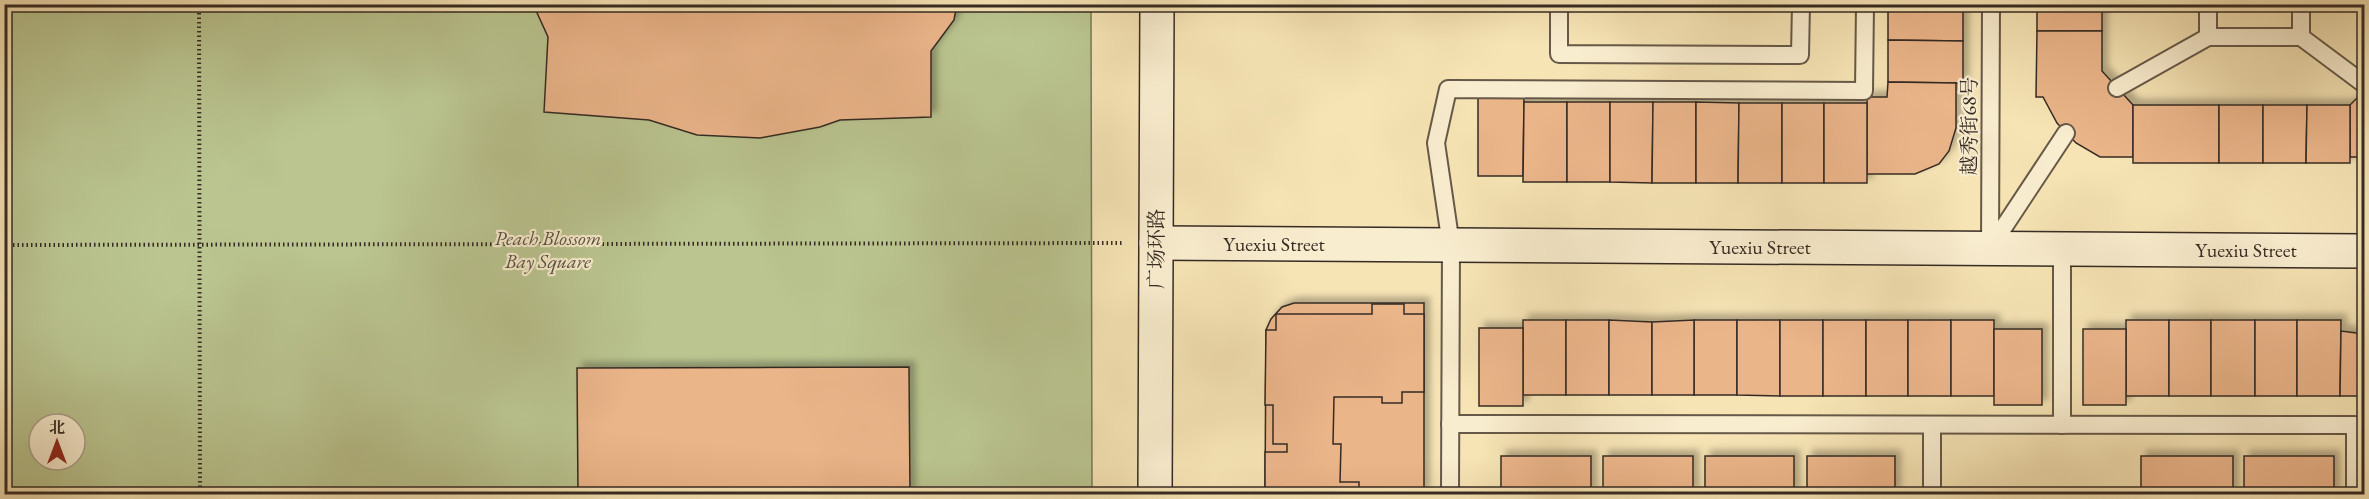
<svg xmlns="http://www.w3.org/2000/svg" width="2369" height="499" font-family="'EB Garamond','Noto Serif SC',serif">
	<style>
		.green { fill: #bac590; stroke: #78785a; stroke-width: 1.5; fill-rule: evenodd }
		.building { fill: #ebb58a; stroke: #362b24; stroke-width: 1.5; filter: url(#shadow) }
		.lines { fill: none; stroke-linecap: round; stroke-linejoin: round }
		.lane-casing { stroke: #665948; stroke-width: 20 }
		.secondary-casing { stroke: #362b24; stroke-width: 36 }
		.path { stroke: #362b24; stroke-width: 4; stroke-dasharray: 1.5 3; stroke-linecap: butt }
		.lane { stroke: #f9edcf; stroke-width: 16 }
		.secondary { stroke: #f9edcf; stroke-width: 33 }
		.labels { text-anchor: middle; stroke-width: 4.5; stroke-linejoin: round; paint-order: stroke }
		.street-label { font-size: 20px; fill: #362b24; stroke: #f9edcf }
		.park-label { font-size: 20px; font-style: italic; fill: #57523f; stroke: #f9edcf }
	</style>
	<defs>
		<filter id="shadow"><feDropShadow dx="5.5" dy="-5.5" stdDeviation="3" flood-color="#0004"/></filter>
	</defs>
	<rect width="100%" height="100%" fill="#f6e4b5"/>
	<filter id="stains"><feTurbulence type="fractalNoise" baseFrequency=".00333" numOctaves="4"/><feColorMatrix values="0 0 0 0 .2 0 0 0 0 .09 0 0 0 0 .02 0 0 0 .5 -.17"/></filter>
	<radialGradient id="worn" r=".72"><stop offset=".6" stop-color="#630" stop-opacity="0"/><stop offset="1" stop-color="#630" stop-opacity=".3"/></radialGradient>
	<!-- green -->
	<path class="green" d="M4,5H1091L1092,494H5ZM39,424H75V460H39Z"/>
	<!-- building -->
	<g class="building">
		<path d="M533,4H957L954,20L931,51V117L840,120L820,127L760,138L697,135L649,120L544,112L548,37Z"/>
		<path d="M1888,4H1963V41L1888,40Z"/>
		<rect x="2037" y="4" width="65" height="27"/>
		<path d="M2037,31H2102V71L2133,105V157H2100L2076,143L2057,123L2043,97H2036Z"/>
		<path d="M1888,40L1963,41V83L1888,82Z"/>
		<path d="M1888,82L1956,83V128L1949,151L1939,164L1915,174H1867V97H1887Z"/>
		<path d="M2364,91V157H2350V105Z"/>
		<path d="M1478,97H1524L1523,176H1478Z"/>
		<path d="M1524,102H1567V182H1523Z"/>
		<rect x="1567" y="102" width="43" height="80"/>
		<path d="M1610,102H1653L1652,183L1610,182Z"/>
		<path d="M1653,102H1696V183H1652Z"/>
		<path d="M1696,102L1739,103L1738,183H1696Z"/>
		<path d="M1739,103H1782V183H1738Z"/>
		<rect x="1782" y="103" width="42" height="80"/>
		<rect x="1824" y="103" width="43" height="80"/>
		<rect x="2133" y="105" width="86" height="58"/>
		<rect x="2219" y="105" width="44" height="58"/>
		<path d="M2263,105H2307L2306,163H2263Z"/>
		<path d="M2307,105H2350V163H2306Z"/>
		<path d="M1294,303H1424V494H1265L1266,330L1271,319L1282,307Z"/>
		<path d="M1372,304H1404V314H1424V392H1402V403H1382V397H1334L1333,444H1341L1340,482H1359V494H1265V452H1287V444H1273V405H1265L1266,330H1276V314H1372Z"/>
		<rect x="1523" y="320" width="43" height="75"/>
		<rect x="1566" y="320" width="43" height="75"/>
		<path d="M1609,320L1652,322V395H1609Z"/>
		<rect x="1694" y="320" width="43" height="75"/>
		<path d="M1694,320V395H1652V322Z"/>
		<path d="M1737,320H1780V396L1737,395Z"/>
		<rect x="1780" y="320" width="43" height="76"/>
		<rect x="1823" y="320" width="43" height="76"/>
		<rect x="1866" y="320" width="42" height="76"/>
		<rect x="1908" y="320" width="43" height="76"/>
		<rect x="1951" y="320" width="43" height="76"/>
		<rect x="2126" y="320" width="43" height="76"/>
		<rect x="2169" y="320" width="42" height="76"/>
		<rect x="2211" y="320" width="44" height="76"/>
		<rect x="2255" y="320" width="42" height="76"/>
		<path d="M2297,320H2341L2340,396H2297Z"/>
		<rect x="1479" y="328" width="44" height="78"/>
		<rect x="1994" y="329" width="48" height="76"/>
		<rect x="2083" y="329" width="43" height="76"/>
		<path d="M2341,331L2364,334V396H2340Z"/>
		<path d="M909,367L910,494H578L577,368Z"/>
		<rect x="1501" y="456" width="90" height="38"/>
		<rect x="1603" y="456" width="90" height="38"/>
		<rect x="1705" y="456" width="89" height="38"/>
		<rect x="1807" y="456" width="88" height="38"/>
		<rect x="2141" y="456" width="92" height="38"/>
		<rect x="2244" y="456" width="90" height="38"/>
	</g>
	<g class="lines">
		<!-- lane casing -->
		<g class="lane-casing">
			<g id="lane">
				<path d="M1559,4V54L1800,55L1801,4"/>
				<path d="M2208,37V4"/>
				<path d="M2301,37V4"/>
				<path d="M2117,88L2208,37H2301L2364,84"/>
				<path d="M1990,248L1991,4"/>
				<path d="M1990,248L2066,133"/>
				<path d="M2062,249V425"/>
				<path d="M1450,424L2355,425V494"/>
				<path d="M1932,425V494"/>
				<path d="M1450,494L1451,245L1436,143L1448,89L1864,91L1865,4"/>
			</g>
		</g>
		<!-- secondary casing -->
		<g class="secondary-casing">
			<g id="secondary">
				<path d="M1156,243L2364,251"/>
				<path d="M1155,494L1157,4"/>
			</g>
		</g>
		<!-- path -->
		<g class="path">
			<path d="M199,4L200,494"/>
			<path d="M4,245L1122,243"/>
		</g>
		<!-- lane -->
		<use href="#lane" class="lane"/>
		<!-- secondary -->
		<use href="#secondary" class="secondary"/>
	</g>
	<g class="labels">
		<!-- street labels -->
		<g class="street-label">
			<text transform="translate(1969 126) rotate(-90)" y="7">越秀街68号</text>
			<text x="1274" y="251">Yuexiu Street</text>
			<text x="1760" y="254">Yuexiu Street</text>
			<text transform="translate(1156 249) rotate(-90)" y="7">广场环路</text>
			<text x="2246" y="257">Yuexiu Street</text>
		</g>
		<!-- park labels -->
		<g class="park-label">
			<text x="548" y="245">Peach Blossom<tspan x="548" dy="23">Bay Square</tspan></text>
		</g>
	</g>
	<!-- margin -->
	<rect width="2369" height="499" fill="none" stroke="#f6e4b5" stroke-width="24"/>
	<rect x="6" y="6" width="2357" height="487" fill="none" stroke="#362b24" stroke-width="3"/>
	<rect x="12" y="12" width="2345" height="475" fill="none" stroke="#362b24" stroke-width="1.5"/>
	<!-- north arrow -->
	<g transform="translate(57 442)"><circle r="28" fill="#f9edcf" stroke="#ab9f8b" stroke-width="1.5"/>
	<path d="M0-4.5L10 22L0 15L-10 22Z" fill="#8f2418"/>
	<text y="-9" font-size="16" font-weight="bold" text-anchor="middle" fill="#362b24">北</text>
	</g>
	<rect width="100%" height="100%" filter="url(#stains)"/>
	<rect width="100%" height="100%" fill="url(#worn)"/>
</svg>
